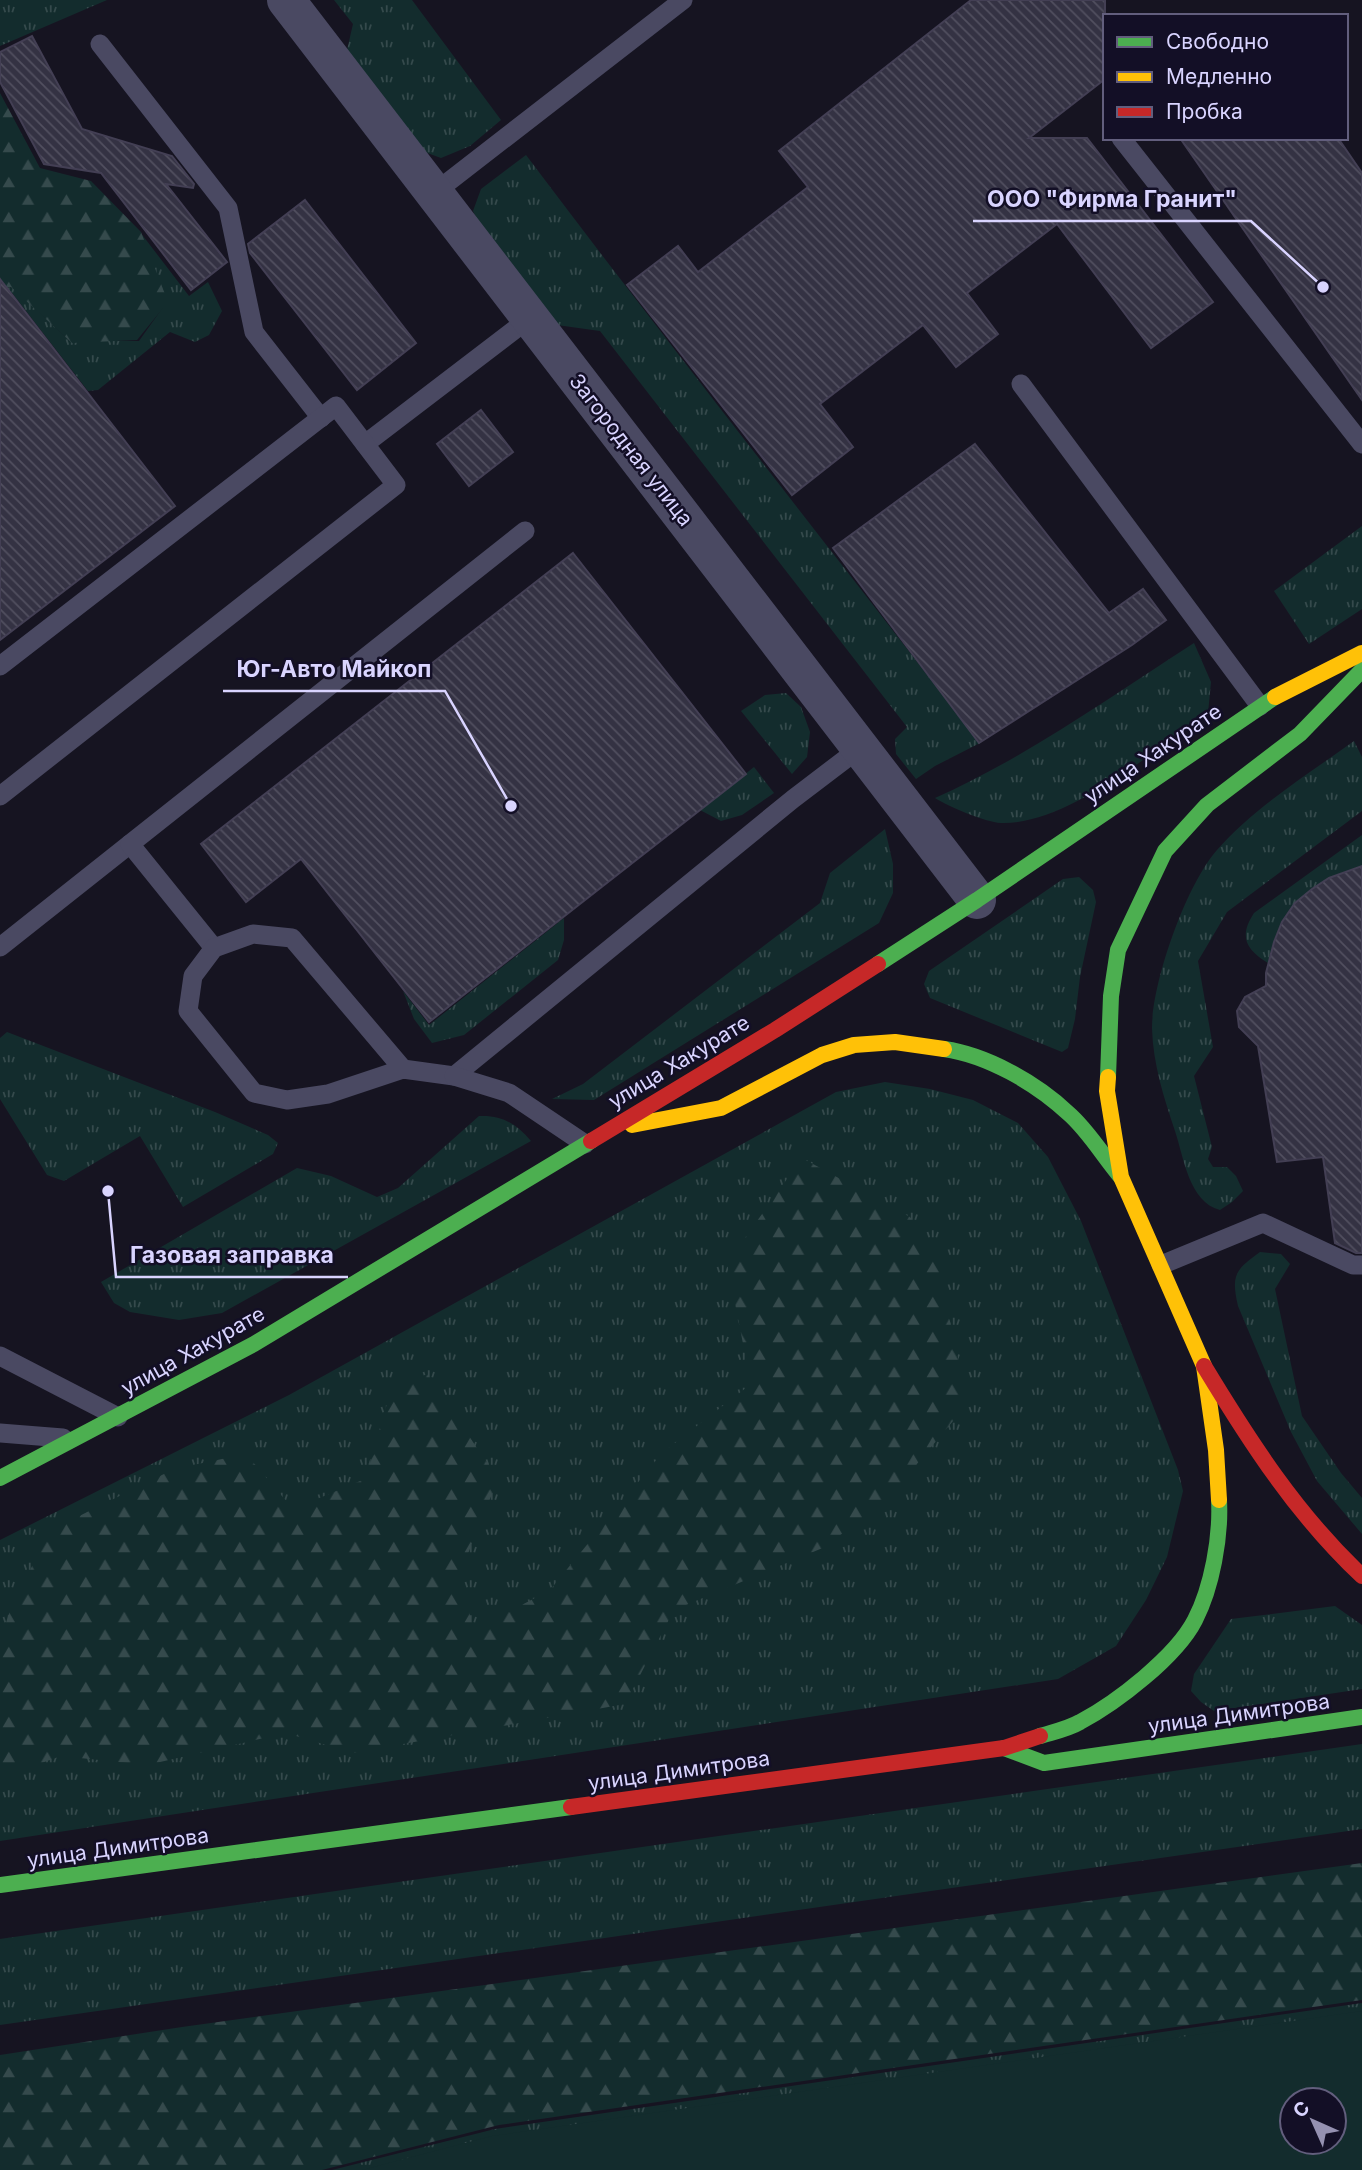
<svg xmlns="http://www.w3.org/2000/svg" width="1362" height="2170" font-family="Inter,sans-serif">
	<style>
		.grass { fill: url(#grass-tufts) }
		.forest { fill: url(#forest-firs) }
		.park { fill: #132c2d; fill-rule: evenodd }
		.building { fill: url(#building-back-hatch); stroke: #433f54; stroke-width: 2 }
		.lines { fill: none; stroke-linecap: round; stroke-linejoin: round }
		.lane { stroke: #4a4962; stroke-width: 19 }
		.street { stroke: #4a4962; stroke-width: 38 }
		.fast { stroke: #4caf50; stroke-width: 16 }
		.slow { stroke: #ffc107; stroke-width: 16 }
		.jam { stroke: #c62828; stroke-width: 16 }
		.labels { text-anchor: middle; stroke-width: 5; stroke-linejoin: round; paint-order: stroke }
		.street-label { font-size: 21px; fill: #d9d4ff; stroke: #130f26 }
		.leader { fill: none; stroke: #d9d4ff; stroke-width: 2.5 }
		.callout-dot { fill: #d9d4ff; stroke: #130f26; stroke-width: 2.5 }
		.callout-label { font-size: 23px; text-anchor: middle; font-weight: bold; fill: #d9d4ff; stroke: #130f26; stroke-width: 5; stroke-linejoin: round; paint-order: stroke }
	</style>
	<defs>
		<pattern id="grass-tufts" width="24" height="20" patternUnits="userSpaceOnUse" patternTransform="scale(1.75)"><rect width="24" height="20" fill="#132c2d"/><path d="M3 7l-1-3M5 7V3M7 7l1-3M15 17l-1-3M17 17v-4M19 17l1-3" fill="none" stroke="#354a4c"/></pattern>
		<pattern id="forest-firs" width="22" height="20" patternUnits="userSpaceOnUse" patternTransform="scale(1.75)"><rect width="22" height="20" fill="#132c2d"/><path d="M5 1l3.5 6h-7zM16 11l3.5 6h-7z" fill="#354a4c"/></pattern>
		<pattern id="building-back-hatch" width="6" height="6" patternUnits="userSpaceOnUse" patternTransform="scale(1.75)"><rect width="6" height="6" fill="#343243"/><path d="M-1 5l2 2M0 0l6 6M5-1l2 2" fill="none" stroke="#514f5f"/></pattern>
	</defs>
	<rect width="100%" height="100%" fill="#161421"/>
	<!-- grass -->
	<g class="grass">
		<path d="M0,0H107L0,46Z"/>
		<path d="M334,0H412L501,120L470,146L441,158L419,150L347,50L353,24Z"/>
		<path d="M526,155C675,353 829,547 980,743L935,766L916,779L896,754L895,739L907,727L600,331L557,325L483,232L473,211L481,189Z"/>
		<path d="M140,232L189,296L208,282L222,311L209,335L195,342L170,332L98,390L88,391L12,293L0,302V289L12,287L70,341H139L166,303Z"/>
		<path d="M1362,526V609L1309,644L1274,591Z"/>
		<path d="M1194,643L1211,682L1208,713C1155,750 1067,825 1001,823C985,822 949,807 935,798C1027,757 1110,697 1194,643Z"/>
		<path d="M786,693L801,707L810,732L807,757L792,774L741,711L765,695Z"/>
		<path d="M1354,741L1362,757V811L1227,912L1198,961L1213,1047L1194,1076L1212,1147L1208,1159L1213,1167H1227L1236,1176L1243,1191L1232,1202L1220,1210C1189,1202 1184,1158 1175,1131C1164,1098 1153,1064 1152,1028C1152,982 1186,885 1217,850C1255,807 1307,775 1354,741Z"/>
		<path d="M754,767L774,793L742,815L721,821L700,810Z"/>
		<path d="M885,829L893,864V893L879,923L594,1100L552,1099L583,1084L820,903L830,873Z"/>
		<path d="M1362,835V869C1304,886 1282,903 1268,963C1245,949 1239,936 1254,913Z"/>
		<path d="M1079,877L1093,890L1096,902L1080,977L1075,1019L1068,1048L1062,1052L930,998L924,984L929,971L1063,879Z"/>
		<path d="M564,918V940L558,960L464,1035L432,1043L414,1019L403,991L429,1025Z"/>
		<path d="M7,1032L215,1112L268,1135L278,1143L273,1154L183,1207L140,1136L64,1181L47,1175L0,1099V1038Z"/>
		<path d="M885,1082L930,1089L973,1100L1018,1123L1048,1157L1081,1221L1178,1470L1183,1491L1167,1557L1146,1600L1116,1646L1058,1679L0,1841V1540L289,1395L836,1092Z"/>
		<path d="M479,1116C503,1115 516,1124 531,1141L222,1313L179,1320L130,1312L114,1303L101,1282L297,1168L331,1176L377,1197L398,1188Z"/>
		<path d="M1260,1252L1281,1254L1290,1264L1275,1289L1302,1416L1341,1473L1362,1498V1534L1317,1481L1291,1432L1238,1306C1231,1275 1235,1270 1260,1252Z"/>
		<path d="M1335,1606L1362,1625V1689L1214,1711L1201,1702L1191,1691L1194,1674L1231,1619Z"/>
		<path d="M1362,1744V1829L0,2025V1939Z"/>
		<path d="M1362,2003V2055L568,2170H332L495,2129Z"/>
	</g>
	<!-- forest -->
	<g class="forest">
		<path d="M0,93L40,168L91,181L141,232L168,302L137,340L72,343L11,287L0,289Z"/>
		<path d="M802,1158L910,1217L939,1259L945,1305L969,1402L890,1496L825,1547L674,1610L625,1704L353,1753L286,1733L147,1765L61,1756L0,1778V1644L8,1616L49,1531L174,1469L246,1454L293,1509L365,1479L391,1390L427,1374L498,1479L461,1571L473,1631L550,1590L662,1453L751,1384L727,1263Z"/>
		<path d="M1362,1863V2000L499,2125L322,2170H0V2055L182,2027Z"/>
	</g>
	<!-- park -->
	<path class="park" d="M1362,2011V2170H362L492,2136ZM1292,2100H1334V2142H1292Z"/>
	<!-- building -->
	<g class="building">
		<path d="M971,0H1105V79L1029,138H1087L1213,302L1151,348L1057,224L967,293L998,334L956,367L923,325L820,404L853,447L792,495L627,285L678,246L698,272L808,187L779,151Z"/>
		<path d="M32,36L82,129L172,156L194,184L193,188L166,184L227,262L191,290L101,173L44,164L0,82V52Z"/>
		<path d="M1180,138H1338L1362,173V400Z"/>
		<path d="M305,200L416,343L357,390L250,253L248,244Z"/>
		<path d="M0,279L175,506L0,640Z"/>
		<path d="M481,410L513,452L469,486L437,444Z"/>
		<path d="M975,444L1109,613L1143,589L1166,620L1132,645L979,743L833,548Z"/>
		<path d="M573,553L746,774L429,1022L301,859L246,902L201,844Z"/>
		<path d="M1362,866V1253H1356L1335,1243L1323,1157L1277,1162L1258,1046L1239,1027L1237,1011L1245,997L1266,986V973L1274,942L1282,922L1295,903L1312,889L1329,878Z"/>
	</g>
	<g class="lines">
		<!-- lane -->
		<g class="lane">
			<path d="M100,44L228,208L254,332L321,418"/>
			<path d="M1121,138L1362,444"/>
			<path d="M434,193L683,0"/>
			<path d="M1021,384L1260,706"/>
			<path d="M365,444L530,318"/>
			<path d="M0,666L336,406L396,485L0,796"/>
			<path d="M0,947L130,844"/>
			<path d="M214,948L130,844L525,531"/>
			<path d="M403,1069L292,938L253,934L214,948L193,976L188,1011L254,1093L287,1100L328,1094L403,1069L454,1076L793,799L860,748"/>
			<path d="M454,1076L509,1093L585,1144"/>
			<path d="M1161,1265L1263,1223L1353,1265H1362"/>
			<path d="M0,1356L118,1417"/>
			<path d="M0,1433L63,1438"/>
		</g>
		<!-- street -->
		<path class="street" d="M286,0L977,900"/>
		<!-- fast -->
		<g class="fast">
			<path d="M878,964L977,900L1275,697"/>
			<path d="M944,1049C987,1055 1036,1083 1068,1113C1088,1130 1103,1156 1120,1176"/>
			<path d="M1108,1077L1111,996L1118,950L1165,851L1207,805L1300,734L1362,670"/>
			<path d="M0,1478L254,1344L591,1141"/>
			<path d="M1040,1736C1053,1732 1068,1729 1080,1722C1116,1703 1176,1657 1195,1620C1212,1587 1221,1537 1219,1500"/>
			<path d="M1004,1748L1044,1763L1362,1717"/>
			<path d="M0,1885L571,1807"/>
		</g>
		<!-- slow -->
		<g class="slow">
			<path d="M1275,697L1362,653"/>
			<path d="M1108,1077L1107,1091L1121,1177L1204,1366L1216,1450L1219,1500"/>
			<path d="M632,1125L721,1108L822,1055L854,1045L895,1042L944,1049"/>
		</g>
		<!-- jam -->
		<g class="jam">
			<path d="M591,1141L775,1030L878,964"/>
			<path d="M1204,1366C1250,1442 1297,1515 1362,1576"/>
			<path d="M571,1807L1004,1748L1040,1736"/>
		</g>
	</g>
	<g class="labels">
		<!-- street labels -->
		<g class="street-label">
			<text transform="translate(631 450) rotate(52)" y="7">Загородная улица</text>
			<text transform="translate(1153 754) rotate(-34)" y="7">улица Хакурате</text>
			<text transform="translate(679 1062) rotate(-31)" y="7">улица Хакурате</text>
			<text transform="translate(193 1351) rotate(-29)" y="7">улица Хакурате</text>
			<text transform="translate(1239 1714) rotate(-8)" y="7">улица Димитрова</text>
			<text transform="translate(679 1771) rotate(-8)" y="7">улица Димитрова</text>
			<text transform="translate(118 1848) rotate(-8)" y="7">улица Димитрова</text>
		</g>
	</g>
	<!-- callouts -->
	<path class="leader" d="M1323 287L1251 221H973M511 806L445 691H223M108 1191L116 1277H348"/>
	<g class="callout-dot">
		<circle cx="1323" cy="287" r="7"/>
		<circle cx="511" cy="806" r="7"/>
		<circle cx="108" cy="1191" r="7"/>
	</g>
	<g class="callout-label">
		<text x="1112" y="207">ООО "Фирма Гранит"</text>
		<text x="334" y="677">Юг-Авто Майкоп</text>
		<text x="232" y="1263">Газовая заправка</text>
	</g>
	<!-- legend -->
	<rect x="1103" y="14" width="245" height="126" fill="#130f26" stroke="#625e7d" stroke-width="2"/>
	<rect x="1117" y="37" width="35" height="10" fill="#4caf50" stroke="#625e7d" stroke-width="2"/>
	<text x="1166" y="49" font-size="21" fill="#d9d4ff">Свободно</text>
	<rect x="1117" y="72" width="35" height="10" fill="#ffc107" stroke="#625e7d" stroke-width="2"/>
	<text x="1166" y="84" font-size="21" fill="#d9d4ff">Медленно</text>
	<rect x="1117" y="107" width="35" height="10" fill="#c62828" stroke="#625e7d" stroke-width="2"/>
	<text x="1166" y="119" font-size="21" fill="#d9d4ff">Пробка</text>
	<!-- north arrow -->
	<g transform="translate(1313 2121) rotate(315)"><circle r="33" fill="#130f26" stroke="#625e7d" stroke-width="2"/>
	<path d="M0-5L12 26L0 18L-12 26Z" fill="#9591b1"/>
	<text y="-10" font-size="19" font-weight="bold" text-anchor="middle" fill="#d9d4ff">С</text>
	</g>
</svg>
